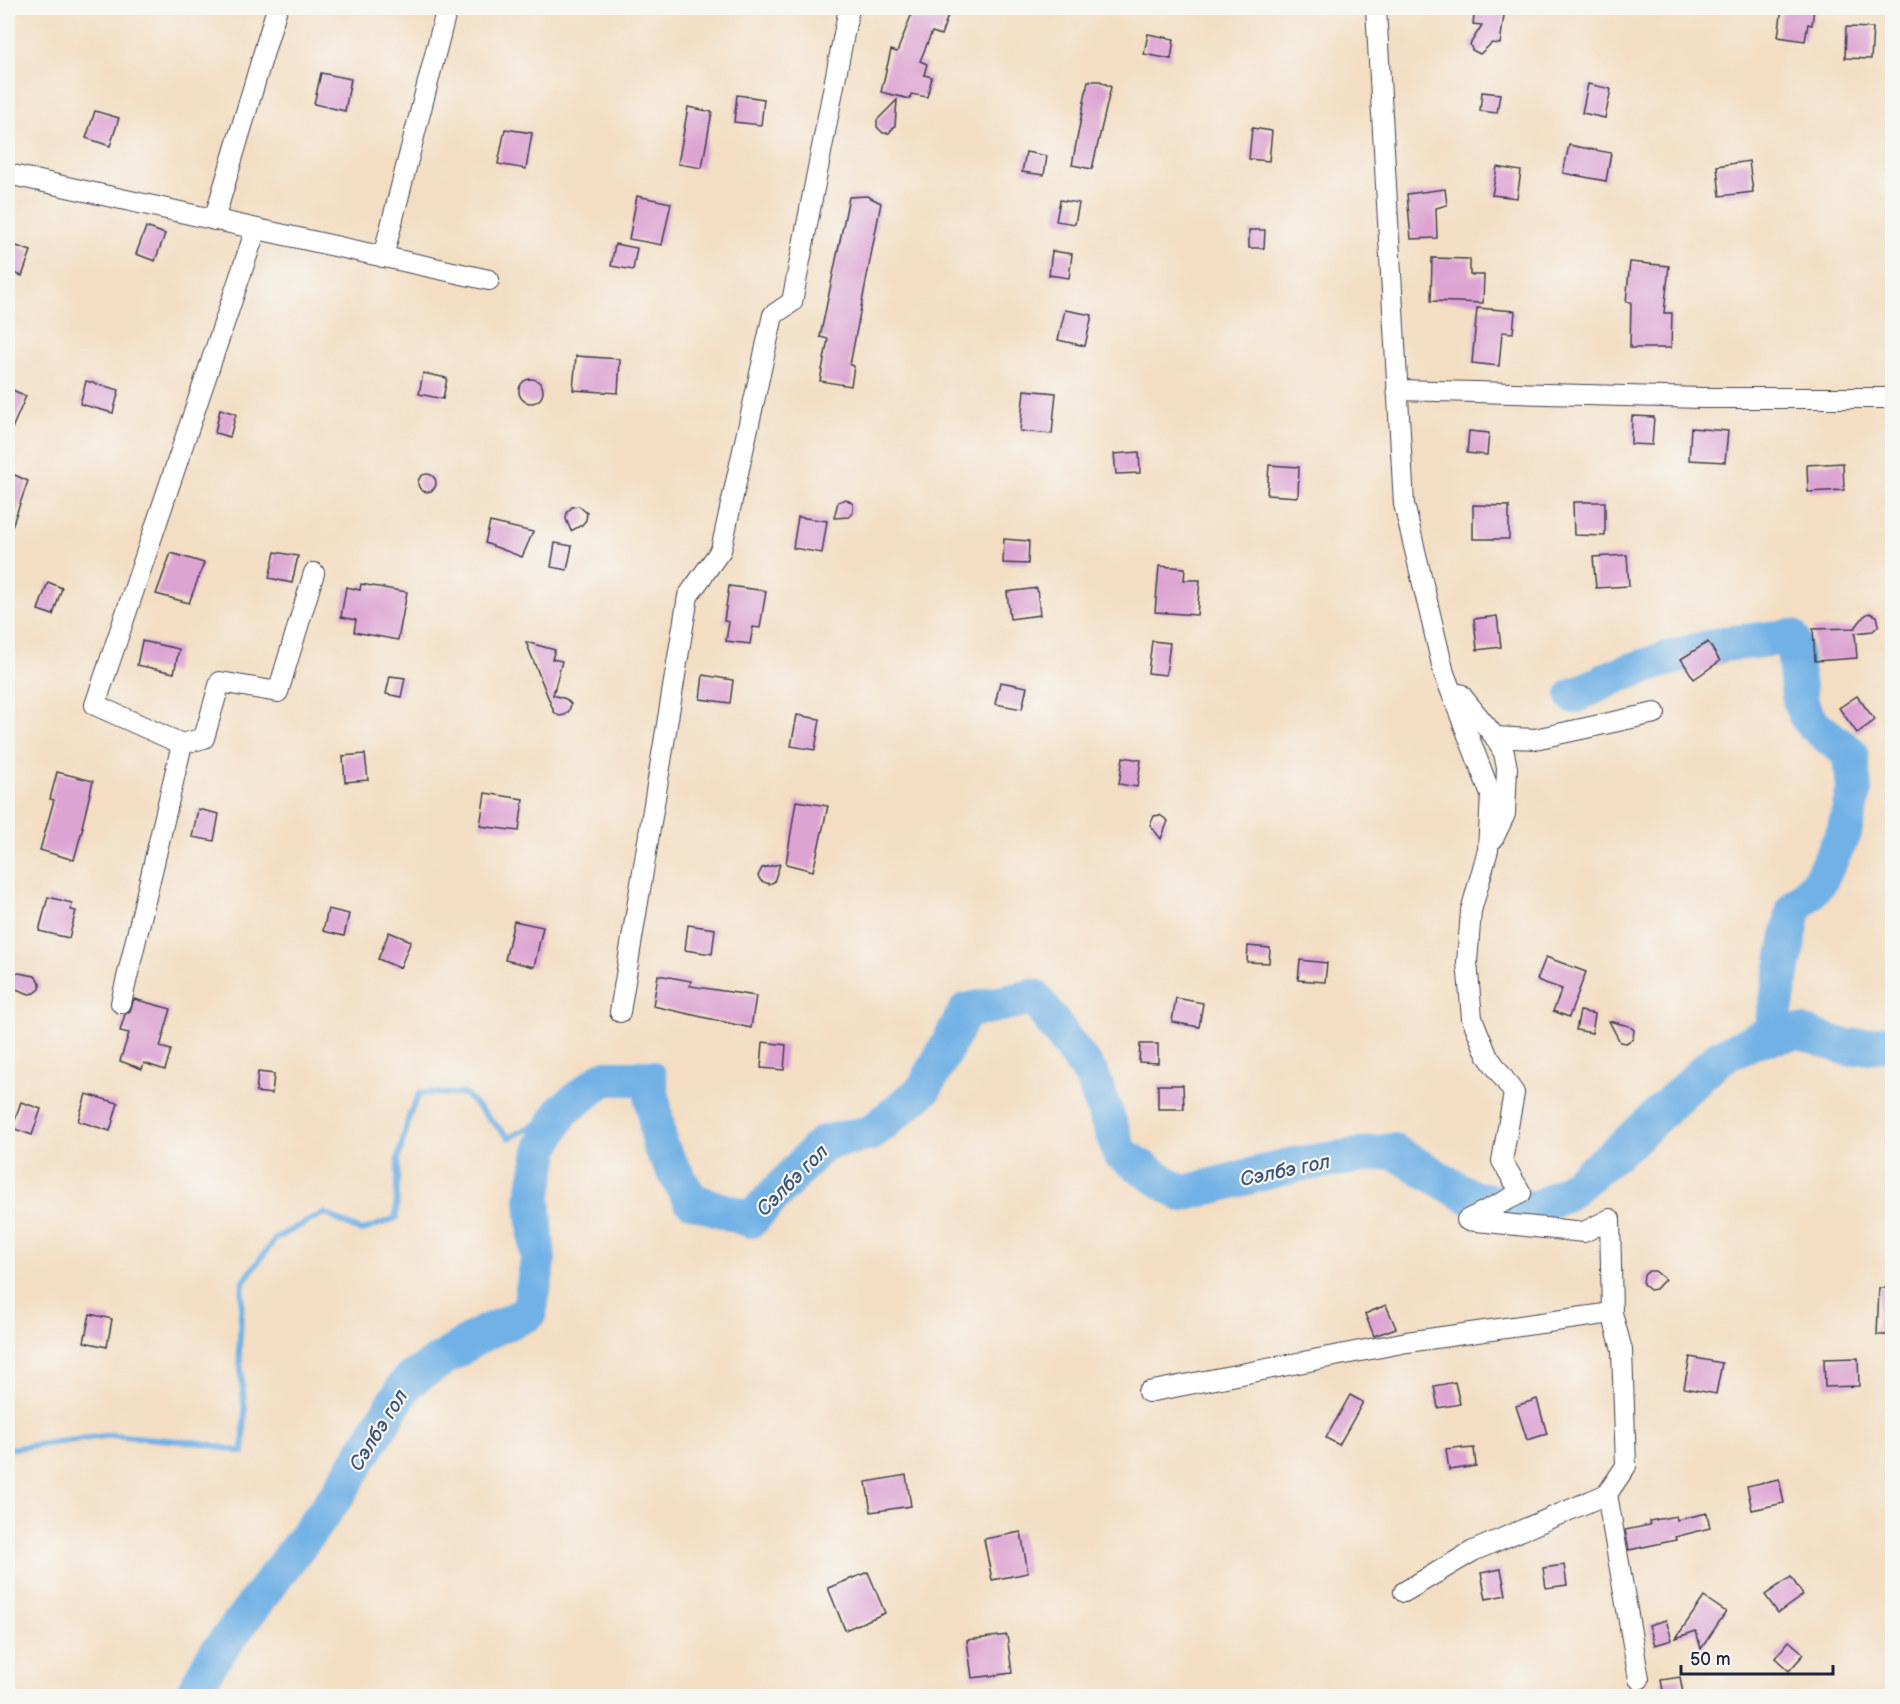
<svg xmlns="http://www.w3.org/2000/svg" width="1900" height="1704" font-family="'Balsamiq Sans',sans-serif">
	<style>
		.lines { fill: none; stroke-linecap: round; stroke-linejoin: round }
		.stream { stroke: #71b1e5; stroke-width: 6 }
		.river { stroke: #71b1e5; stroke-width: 36 }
		.building { fill: #dda4d3 }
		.minor-casing { stroke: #413e4f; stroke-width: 22 }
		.minor { stroke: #fff; stroke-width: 20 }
		.labels { text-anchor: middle; stroke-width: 4.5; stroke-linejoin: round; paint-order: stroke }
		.water-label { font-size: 20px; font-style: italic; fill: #3e5476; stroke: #f6f6f2 }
	</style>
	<rect width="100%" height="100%" fill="#f6f6f2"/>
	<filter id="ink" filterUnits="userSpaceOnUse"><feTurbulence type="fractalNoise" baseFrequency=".0167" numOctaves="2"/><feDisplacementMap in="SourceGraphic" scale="12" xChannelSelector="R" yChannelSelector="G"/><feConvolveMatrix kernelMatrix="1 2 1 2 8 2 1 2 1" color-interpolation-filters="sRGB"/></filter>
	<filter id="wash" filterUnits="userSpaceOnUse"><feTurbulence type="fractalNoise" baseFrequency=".008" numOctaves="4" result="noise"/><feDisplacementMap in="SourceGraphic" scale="24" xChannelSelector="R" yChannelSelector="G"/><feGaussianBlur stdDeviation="1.35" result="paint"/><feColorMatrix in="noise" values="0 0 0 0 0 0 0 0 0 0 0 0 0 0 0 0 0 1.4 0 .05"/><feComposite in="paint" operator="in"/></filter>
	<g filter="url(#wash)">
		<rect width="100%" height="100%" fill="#f3dec3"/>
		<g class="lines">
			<!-- stream -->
			<path class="stream" d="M8,1449L112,1435L202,1443L243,1452L245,1412L239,1350L243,1282L276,1238L324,1213L361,1231L396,1218L398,1159L410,1113L420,1093L465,1094L509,1138L562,1111"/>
			<!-- river -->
			<g class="river">
				<path d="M1574,696L1616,676L1667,659L1724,644L1791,637C1799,662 1793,691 1806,715C1811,725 1841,746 1851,754L1854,791L1844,833L1819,882L1794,909L1770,1037"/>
				<path d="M192,1696L211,1661L338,1494L408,1381L482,1334L529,1313L538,1261L533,1199L543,1146L562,1111L604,1078H649L660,1146L691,1200L751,1220L823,1143L871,1133L924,1089L966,1011L1034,997L1092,1076L1120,1153L1182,1194L1293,1165L1393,1151L1472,1198L1536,1209L1566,1193L1631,1140L1718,1058L1758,1039L1799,1032L1848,1048L1892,1043"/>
			</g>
		</g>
		<g id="blocks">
			<!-- building -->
			<g class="building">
				<path d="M914,8H935L949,13L941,35L932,32L920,61L927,64L924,75L932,77L927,97L911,94L910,99L881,92L891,50L897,52Z"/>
				<path d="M1475,8H1505L1500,44L1492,43L1480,54L1472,50L1470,44L1482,25L1473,24Z"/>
				<path d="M1782,8H1814L1812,25L1808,24L1805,41L1778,37Z"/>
				<path d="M1846,27L1873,28L1871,59L1845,58Z"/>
				<path d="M1148,34L1174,39L1171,59L1144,54Z"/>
				<path d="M321,73L351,79L345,111L314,104Z"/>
				<path d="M1088,81H1100L1111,87L1092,169L1072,165Z"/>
				<path d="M1588,84L1611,89L1605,118L1582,113Z"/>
				<path d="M1482,92L1500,94L1497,113L1480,111Z"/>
				<path d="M737,95L764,99L761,125L734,122Z"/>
				<path d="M897,100L895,126L889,133H883L877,127V120Z"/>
				<path d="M688,107L712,112L702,168L678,164Z"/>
				<path d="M95,111L119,118L110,146L86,138Z"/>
				<path d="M1252,128L1272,131L1269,161L1249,159Z"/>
				<path d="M505,129L532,133L526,169L498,164Z"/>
				<path d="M1569,145L1611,153L1606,181L1563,173Z"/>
				<path d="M1026,152L1047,156L1044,175L1022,172Z"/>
				<path d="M1749,161L1753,192L1720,196L1717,166Z"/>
				<path d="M1497,167L1521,171L1517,198L1492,195Z"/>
				<path d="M1445,189L1447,205L1436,208L1437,238L1411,239L1407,194Z"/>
				<path d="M637,196L671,203L662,245L629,239Z"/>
				<path d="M867,196L881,203L850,365L854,366L851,386L820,381L828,339L820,337L849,197Z"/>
				<path d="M1060,200L1079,203L1075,224L1056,221Z"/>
				<path d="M146,227L165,234L155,261L136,254Z"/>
				<path d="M1249,230H1265L1264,248H1249Z"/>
				<path d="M8,243L31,251L22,276L8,271Z"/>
				<path d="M615,244L637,248L633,270L611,266Z"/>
				<path d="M1052,251L1072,254L1069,278L1049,275Z"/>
				<path d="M1432,258L1470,259V275H1484L1483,303L1431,301Z"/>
				<path d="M1630,262L1669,266L1664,313H1672L1671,348H1630L1631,302H1626Z"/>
				<path d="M1477,308L1515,311L1513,333L1502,332L1499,366L1472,363Z"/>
				<path d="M1065,310L1092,315L1085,346L1058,340Z"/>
				<path d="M576,356L620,359L618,393L573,390Z"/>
				<path d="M423,373L447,378L443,399L419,394Z"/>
				<circle cx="531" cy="391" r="12"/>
				<path d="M86,381L119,390L113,413L80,404Z"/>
				<path d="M8,388L26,396L8,438Z"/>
				<path d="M1024,390L1056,393L1052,434L1020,431Z"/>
				<path d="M220,409L236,414L230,437L215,433Z"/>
				<path d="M1632,416L1654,417L1652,445L1631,444Z"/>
				<path d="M1691,428L1728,431L1725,462L1689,460Z"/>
				<path d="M1469,431L1489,433L1487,455L1467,453Z"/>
				<path d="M1139,452L1140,473L1116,474L1114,454Z"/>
				<path d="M1843,463L1844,490L1808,492L1807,465Z"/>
				<path d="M1269,465L1299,467L1298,497L1267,495Z"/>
				<path d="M8,472L28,481L10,532H8Z"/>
				<circle cx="427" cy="483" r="9"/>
				<path d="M846,499L853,504V513L849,517L834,518L838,502Z"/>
				<path d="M1573,502H1605V536L1574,535Z"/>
				<path d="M1473,505L1509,506V539H1473Z"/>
				<path d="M579,506L587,513L586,520L582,525L571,531L566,519L567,512L572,507Z"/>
				<path d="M798,517L827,521L822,553L793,548Z"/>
				<path d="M490,522L533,532L522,557L485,543Z"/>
				<path d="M1004,539L1029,541L1028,564L1003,563Z"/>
				<path d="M555,543L572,546L567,570L551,567Z"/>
				<path d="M275,552L298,556L292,583L269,578Z"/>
				<path d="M171,553L204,563L189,603L156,594Z"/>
				<path d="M1627,555L1629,586L1596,588L1593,557Z"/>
				<path d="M1159,566L1185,568L1184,580H1200L1197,615L1155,612Z"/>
				<path d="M48,582L62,588L53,615L38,610Z"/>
				<path d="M361,584L407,592L398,640L354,632L356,620L341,617L346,587L360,590Z"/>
				<path d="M729,586L766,591L760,628L753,627L750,644L726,641L729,622L724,621Z"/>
				<path d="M1037,588L1040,615L1010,619L1007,592Z"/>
				<path d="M1869,613L1877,616L1879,625L1873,631L1855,633L1857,658L1815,661L1813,629L1855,628L1864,616Z"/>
				<path d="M1497,616L1501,647L1477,650L1474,619Z"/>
				<path d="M142,641L179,649L174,673L137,665Z"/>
				<path d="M1152,641L1170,643L1166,675L1148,673Z"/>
				<path d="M526,642L555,650L552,659L562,661L553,695L566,699L571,704L569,711L565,715L559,716L554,712Z"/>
				<path d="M1708,642L1720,661L1694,679L1681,659Z"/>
				<path d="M703,675L733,680L730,703L700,699Z"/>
				<path d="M390,676L405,678L401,697L386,694Z"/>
				<path d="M1000,682L1027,687L1022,709L995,704Z"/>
				<path d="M1857,696L1875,720L1857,733L1839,708Z"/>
				<path d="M797,715L820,719L815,750L791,746Z"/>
				<path d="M365,754L368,780L345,782L343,756Z"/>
				<path d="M1123,757L1141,760L1137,787L1119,784Z"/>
				<path d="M57,772L93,781L82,827H83L74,860L40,850L54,800L50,799Z"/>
				<path d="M485,793L523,799L519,831L480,826Z"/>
				<path d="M796,801L828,806L813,871L786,864Z"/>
				<path d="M198,809L219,814L214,841L192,837Z"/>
				<path d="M1160,815L1168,821L1161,839L1150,825L1154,816Z"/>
				<path d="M780,864L774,882L769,884L761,881L758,876L762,868Z"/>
				<path d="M48,897L72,903L71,910L76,911L69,938L39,931Z"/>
				<path d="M328,909L349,914L344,936L323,931Z"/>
				<path d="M514,921L543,927L534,967L505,960Z"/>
				<path d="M688,925L715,929L712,954L685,950Z"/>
				<path d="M389,932L411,941L400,968L378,959Z"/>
				<path d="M1248,946L1270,948L1269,963L1247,962Z"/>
				<path d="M1546,957L1586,972L1569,1017L1553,1011L1562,989L1537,980Z"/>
				<path d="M1300,960L1327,963L1325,982L1298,980Z"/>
				<path d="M8,971L35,976L40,983V989L35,993L29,994L8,986Z"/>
				<path d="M658,975L691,981L690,986L756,996L751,1028L653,1006Z"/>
				<path d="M1176,998L1203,1003L1199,1027L1172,1022Z"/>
				<path d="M134,999L171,1009L160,1047L171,1050L165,1070L144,1063L142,1069L120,1061L129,1033L120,1031L125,1014L130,1011Z"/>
				<path d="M1580,1011L1595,1014L1592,1033L1576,1030Z"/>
				<path d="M1609,1021L1629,1026L1634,1030L1633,1039L1626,1043L1620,1042Z"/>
				<path d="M763,1042L786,1045L784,1070L761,1068Z"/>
				<path d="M1140,1044H1158V1063L1139,1062Z"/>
				<path d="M258,1072L274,1074L272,1094L256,1092Z"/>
				<path d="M1158,1085H1183L1184,1109H1158Z"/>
				<path d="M86,1094L118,1103L110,1131L78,1121Z"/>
				<path d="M21,1102L41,1109L32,1135L12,1128Z"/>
				<path d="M1649,1271H1655L1665,1279L1656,1289L1650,1290L1643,1284L1644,1275Z"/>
				<path d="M1879,1288H1893V1335H1877Z"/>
				<path d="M1386,1305L1396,1328L1374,1336L1365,1314Z"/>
				<path d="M90,1314L112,1319L107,1347L84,1342Z"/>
				<path d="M1690,1357L1722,1363L1716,1394L1684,1388Z"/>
				<path d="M1858,1358L1859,1386L1825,1387L1824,1359Z"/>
				<path d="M1455,1382L1460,1404L1438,1408L1434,1386Z"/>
				<path d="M1350,1395L1363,1402L1339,1445L1326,1438Z"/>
				<path d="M1537,1399L1547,1434L1527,1440L1516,1406Z"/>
				<path d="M1462,1447V1449L1474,1448L1476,1466L1449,1470L1446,1449Z"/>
				<path d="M906,1475L911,1506L871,1512L866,1482Z"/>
				<path d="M1779,1479L1784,1503L1752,1510L1747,1486Z"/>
				<path d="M1707,1513L1710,1528L1675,1537L1676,1540L1629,1550L1625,1530L1650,1525L1649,1521L1676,1516L1677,1520Z"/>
				<path d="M1021,1532L1028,1573L992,1580L984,1539Z"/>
				<path d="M1564,1565L1567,1585L1546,1588L1543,1568Z"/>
				<path d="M1501,1569L1506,1595L1486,1599L1481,1573Z"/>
				<path d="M868,1572L885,1613L845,1630L828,1588Z"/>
				<path d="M1791,1577L1803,1595L1778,1613L1765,1595Z"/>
				<path d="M1704,1597L1726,1612L1701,1649L1696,1631L1676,1638Z"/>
				<path d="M1666,1620L1672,1640L1655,1645L1649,1625Z"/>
				<path d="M1007,1635L1012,1673L972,1678L967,1640Z"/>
				<path d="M1789,1641L1804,1654L1789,1671L1775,1658Z"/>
				<path d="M1680,1677L1683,1693L1664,1696L1661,1680Z"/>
			</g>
		</g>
	</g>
	<g filter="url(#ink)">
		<use href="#blocks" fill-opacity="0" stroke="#413e4f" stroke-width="1.5"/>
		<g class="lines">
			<!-- minor casing -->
			<g class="minor-casing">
				<g id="minor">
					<path d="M8,174L489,280"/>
					<path d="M214,220L277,8"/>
					<path d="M383,257L447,8"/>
					<path d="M1397,390L1703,398H1892"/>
					<path d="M1460,694L1495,737L1504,753L1507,768L1505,814L1493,839"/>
					<path d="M1495,737L1535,739L1655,713"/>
					<path d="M182,744L204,738L220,682L278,692L314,573"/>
					<path d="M121,1003L182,744L95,705L256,229"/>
					<path d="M620,1012L688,596L721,550L773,315L792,302L849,8"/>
					<path d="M1148,1392L1407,1342L1612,1313L1610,1219L1584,1232L1467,1220L1521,1193L1502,1161L1514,1093L1487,1055L1472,1018L1467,962L1471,911L1488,850L1491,795L1444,673L1404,504L1376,8"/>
					<path d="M1607,1494L1639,1679"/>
					<path d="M1404,1592L1473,1551L1607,1494L1626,1466L1622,1350L1612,1313"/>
				</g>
			</g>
			<!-- minor -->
			<use href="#minor" class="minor"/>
		</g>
	</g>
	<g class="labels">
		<!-- water labels -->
		<g class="water-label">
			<text transform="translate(1285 1170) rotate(-12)" y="7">Сэлбэ гол</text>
			<text transform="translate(792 1180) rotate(-45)" y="7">Сэлбэ гол</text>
			<text transform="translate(378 1430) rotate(-58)" y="7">Сэлбэ гол</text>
		</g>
	</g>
	<!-- margin -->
	<rect width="1900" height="1704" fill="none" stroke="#f6f6f2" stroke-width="30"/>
	<!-- scale -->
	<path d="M1681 1665v9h152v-9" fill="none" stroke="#22223b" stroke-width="3"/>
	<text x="1690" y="1665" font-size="18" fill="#22223b" stroke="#f6f6f2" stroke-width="4.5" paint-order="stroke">50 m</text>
</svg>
